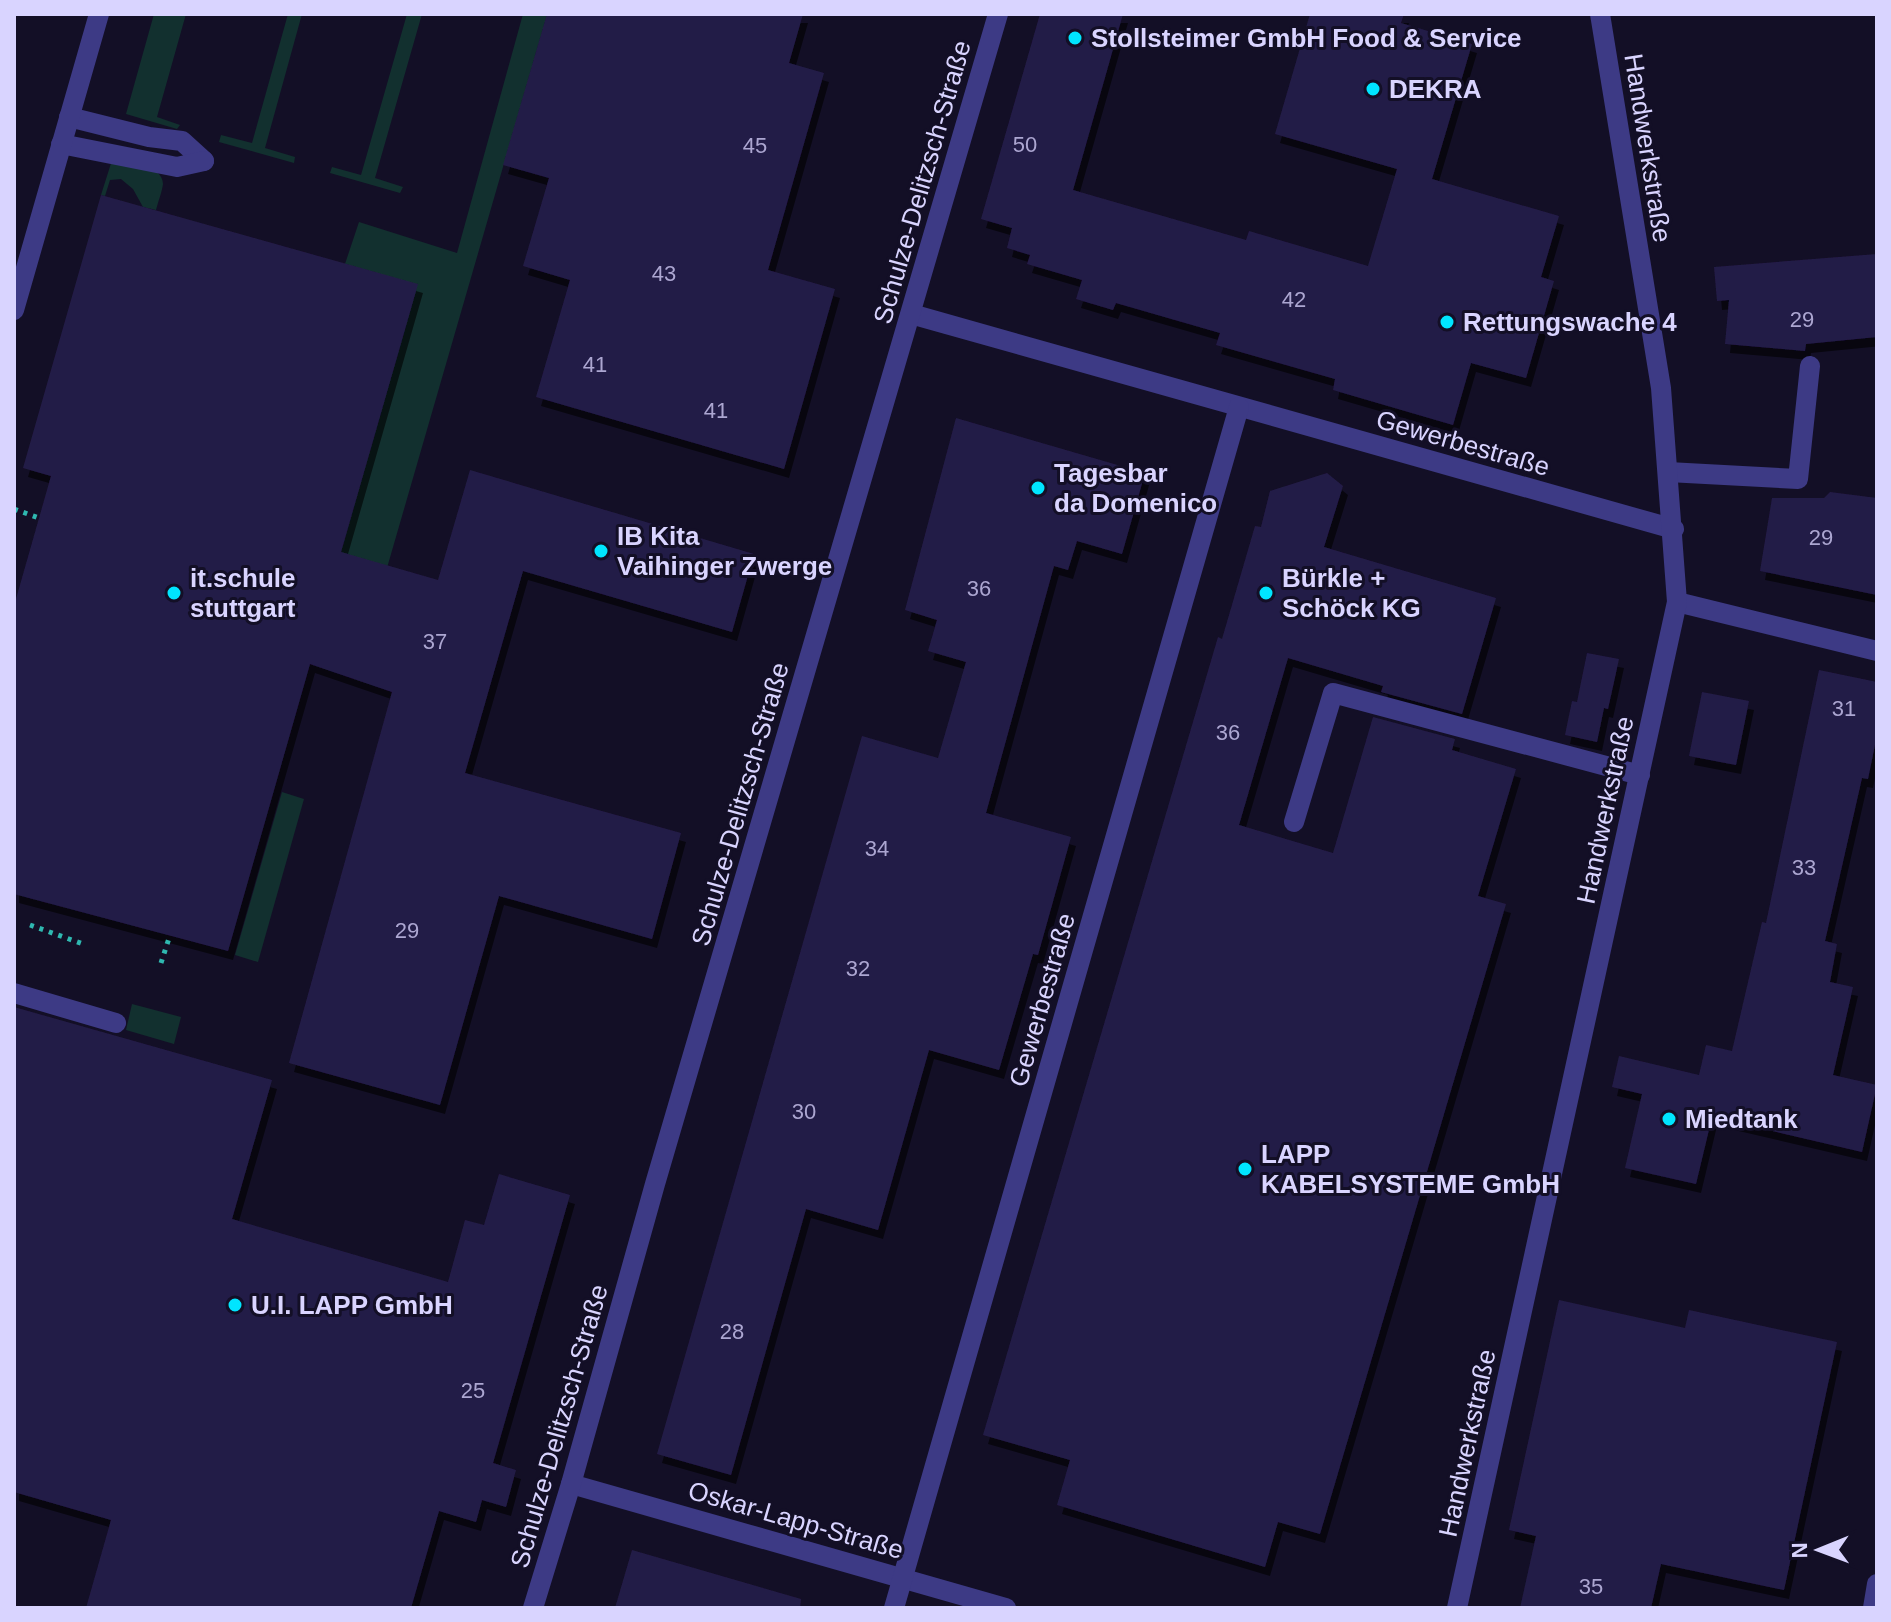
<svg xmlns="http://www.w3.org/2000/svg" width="1891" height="1622" font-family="Arial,sans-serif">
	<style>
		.green { fill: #12302f }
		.building { fill: #241b47; filter: url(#shadow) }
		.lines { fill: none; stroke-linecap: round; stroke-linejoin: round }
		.path { stroke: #2fb8b0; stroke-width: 5; stroke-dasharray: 4 6; stroke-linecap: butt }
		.service { stroke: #3d3a85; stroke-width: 20 }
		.minor { stroke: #3d3a85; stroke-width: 20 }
		.tertiary { stroke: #3d3a85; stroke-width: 20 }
		.poi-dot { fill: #00e5ff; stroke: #130f26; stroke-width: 3 }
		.labels { text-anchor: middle; stroke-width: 6; stroke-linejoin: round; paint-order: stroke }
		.number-label { font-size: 22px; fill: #aca6d1 }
		.poi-label { font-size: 26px; font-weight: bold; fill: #d9d4ff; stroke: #130f26; text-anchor: start }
		.street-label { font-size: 26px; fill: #d9d4ff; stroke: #130f26 }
	</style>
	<defs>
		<filter id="shadow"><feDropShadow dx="5" dy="9" stdDeviation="0" flood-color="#0009"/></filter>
	</defs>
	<rect width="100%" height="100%" fill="#130f26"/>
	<!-- green -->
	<g class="green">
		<path d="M154,14H186L157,117L180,125L177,129L126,114Z"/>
		<path d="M288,14H302L265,148L295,157L294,163L219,142L221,135L252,143Z"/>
		<path d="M407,14H422L375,178L403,187L400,193L330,173L332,167L361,175Z"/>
		<path d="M523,14L547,15L378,599L331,586L417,285L345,264L359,222L457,253Z"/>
		<path d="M113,157C127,161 163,165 163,184C162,192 158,202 156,210L143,207L133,189L121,179L110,180L105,196L101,195Z"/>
		<path d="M282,792L304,799L258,962L235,955Z"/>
		<path d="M132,1004L181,1017L174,1044L126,1030Z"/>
	</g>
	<!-- building -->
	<g class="building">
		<path d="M547,14H803L789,63L824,73L768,270L835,289L784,469L536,397L570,280L523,266L549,178L503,165Z"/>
		<path d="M1040,14H1123L1073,190L1246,240L1249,231L1368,266L1397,169L1275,134L1310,14H1404L1401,23L1472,44L1432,179L1559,216L1541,277L1554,281L1526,378L1471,363L1453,425L1333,390L1335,379L1216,345L1220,333L1116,303L1113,310L1076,299L1082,280L1027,264L1030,255L1007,248L1012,228L981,219Z"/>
		<path d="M101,195L418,284L341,552L438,580L470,470L754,554L732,632L523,571L465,773L681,833L652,939L499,896L440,1105L289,1063L392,692L310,664L228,951L14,894V606L51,476L23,468Z"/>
		<path d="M1877,254V337L1806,344L1805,351L1725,344L1729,300L1717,301L1714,267Z"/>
		<path d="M956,418L1145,473L1122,554L1077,541L1068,570L1054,566L986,813L1071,837L1038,955L1033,954L999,1070L929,1050L878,1230L806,1209L731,1475L657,1454L862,736L938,758L966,662L928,651L937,620L905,610Z"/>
		<path d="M1327,473L1343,486L1324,547L1496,598L1462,714L1381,692L1383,686L1288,658L1239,825L1333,853L1373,717L1455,739L1452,750L1516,769L1478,896L1506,904L1320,1534L1278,1522L1265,1567L1057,1505L1070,1460L983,1435L1218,637L1222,639L1255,526L1261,527L1270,491Z"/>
		<path d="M1830,492L1877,498V595L1760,571L1772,498H1824Z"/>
		<path d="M1587,653L1619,659L1608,709L1604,708L1597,742L1565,735L1572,701L1577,702Z"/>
		<path d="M1819,670L1877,682V735L1868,779L1862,778L1825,941L1837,944L1830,982L1853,987L1833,1075L1877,1085L1862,1152L1712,1117L1696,1184L1625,1168L1642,1094L1612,1087L1619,1056L1699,1075L1706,1045L1732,1051L1762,922L1766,923Z"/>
		<path d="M1702,692L1749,701L1736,765L1689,756Z"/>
		<path d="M14,1007L272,1080L232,1219L448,1282L465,1220L484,1225L499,1174L570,1195L493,1463L516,1470L506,1507L482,1500L476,1522L439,1511L411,1608H86L111,1520L14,1492Z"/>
		<path d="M1559,1300L1685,1328L1689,1310L1837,1342L1784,1590L1661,1564L1651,1608H1520L1536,1536L1509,1530Z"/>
		<path d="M632,1550L801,1599L800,1608H615Z"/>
	</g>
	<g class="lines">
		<!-- path -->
		<g class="path">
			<path d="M14,509L39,518"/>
			<path d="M30,925L83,944"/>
			<path d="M161,963L170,935"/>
		</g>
		<!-- service -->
		<g class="service">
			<path d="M69,117L149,137L182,141L204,161"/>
			<path d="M61,144L177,167L204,161"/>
			<path d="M1668,472L1798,479L1810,366"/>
			<path d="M1677,602L1877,651"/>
			<path d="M1294,822L1333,693L1640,775"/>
			<path d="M14,993L116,1023"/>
			<path d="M1873,1608L1877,1584"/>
		</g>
		<!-- minor -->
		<g class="minor">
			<path d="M14,310L99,14"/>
			<path d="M911,314L1674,529"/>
			<path d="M571,1484L1006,1608"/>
			<path d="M894,1608L1239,407"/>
			<path d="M1457,1608L1677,602L1661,388L1600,14"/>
		</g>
		<!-- tertiary -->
		<path class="tertiary" d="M533,1608L571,1484L655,1184L998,14"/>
	</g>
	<!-- markers -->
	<g class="poi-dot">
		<circle cx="1075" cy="38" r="8"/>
		<circle cx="1373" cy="89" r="8"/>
		<circle cx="1447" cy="322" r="8"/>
		<circle cx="1038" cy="488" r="8"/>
		<circle cx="601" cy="551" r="8"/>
		<circle cx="174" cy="593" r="8"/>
		<circle cx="1266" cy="593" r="8"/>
		<circle cx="1669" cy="1119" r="8"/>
		<circle cx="1245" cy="1169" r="8"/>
		<circle cx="235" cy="1305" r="8"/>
	</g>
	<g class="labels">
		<!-- number labels -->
		<g class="number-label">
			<text x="1025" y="152">50</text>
			<text x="755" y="153">45</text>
			<text x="664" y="281">43</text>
			<text x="1294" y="307">42</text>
			<text x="1802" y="327">29</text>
			<text x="595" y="372">41</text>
			<text x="716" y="418">41</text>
			<text x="1821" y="545">29</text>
			<text x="979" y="596">36</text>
			<text x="435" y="649">37</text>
			<text x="1844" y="716">31</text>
			<text x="1228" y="740">36</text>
			<text x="877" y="856">34</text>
			<text x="1804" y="875">33</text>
			<text x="407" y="938">29</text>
			<text x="858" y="976">32</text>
			<text x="804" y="1119">30</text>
			<text x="732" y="1339">28</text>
			<text x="473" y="1398">25</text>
			<text x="1591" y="1594">35</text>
		</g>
		<!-- poi labels -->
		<g class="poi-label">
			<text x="1091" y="47">Stollsteimer GmbH Food &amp; Service</text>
			<text x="1389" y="98">DEKRA</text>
			<text x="1463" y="331">Rettungswache 4</text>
			<text x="1054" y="482">Tagesbar<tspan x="1054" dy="30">da Domenico</tspan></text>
			<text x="617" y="545">IB Kita<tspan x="617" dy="30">Vaihinger Zwerge</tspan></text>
			<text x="190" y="587">it.schule<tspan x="190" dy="30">stuttgart</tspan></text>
			<text x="1282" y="587">Bürkle +<tspan x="1282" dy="30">Schöck KG</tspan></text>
			<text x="1685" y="1128">Miedtank</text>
			<text x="1261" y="1163">LAPP<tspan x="1261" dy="30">KABELSYSTEME GmbH</tspan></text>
			<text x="251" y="1314">U.I. LAPP GmbH</text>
		</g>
		<!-- street labels -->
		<g class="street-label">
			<text transform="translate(1648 148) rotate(81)" y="9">Handwerkstraße</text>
			<text transform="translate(922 182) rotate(-74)" y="9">Schulze-Delitzsch-Straße</text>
			<text transform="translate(1463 443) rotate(16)" y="9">Gewerbestraße</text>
			<text transform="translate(740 804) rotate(-74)" y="9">Schulze-Delitzsch-Straße</text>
			<text transform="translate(1605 810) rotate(-78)" y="9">Handwerkstraße</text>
			<text transform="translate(1042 1000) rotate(-74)" y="9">Gewerbestraße</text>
			<text transform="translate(559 1426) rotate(-74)" y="9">Schulze-Delitzsch-Straße</text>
			<text transform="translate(1467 1443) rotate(-78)" y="9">Handwerkstraße</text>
			<text transform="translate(796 1520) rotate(16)" y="9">Oskar-Lapp-Straße</text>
		</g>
	</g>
	<!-- border -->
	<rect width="1891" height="1622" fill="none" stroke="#d9d4ff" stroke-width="32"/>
	<!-- north arrow -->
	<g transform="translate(1819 1550) rotate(269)" stroke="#130f26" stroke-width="6" paint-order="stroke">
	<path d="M0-6L14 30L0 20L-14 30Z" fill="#d9d4ff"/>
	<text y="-12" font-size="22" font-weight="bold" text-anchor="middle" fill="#d9d4ff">N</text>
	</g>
</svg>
